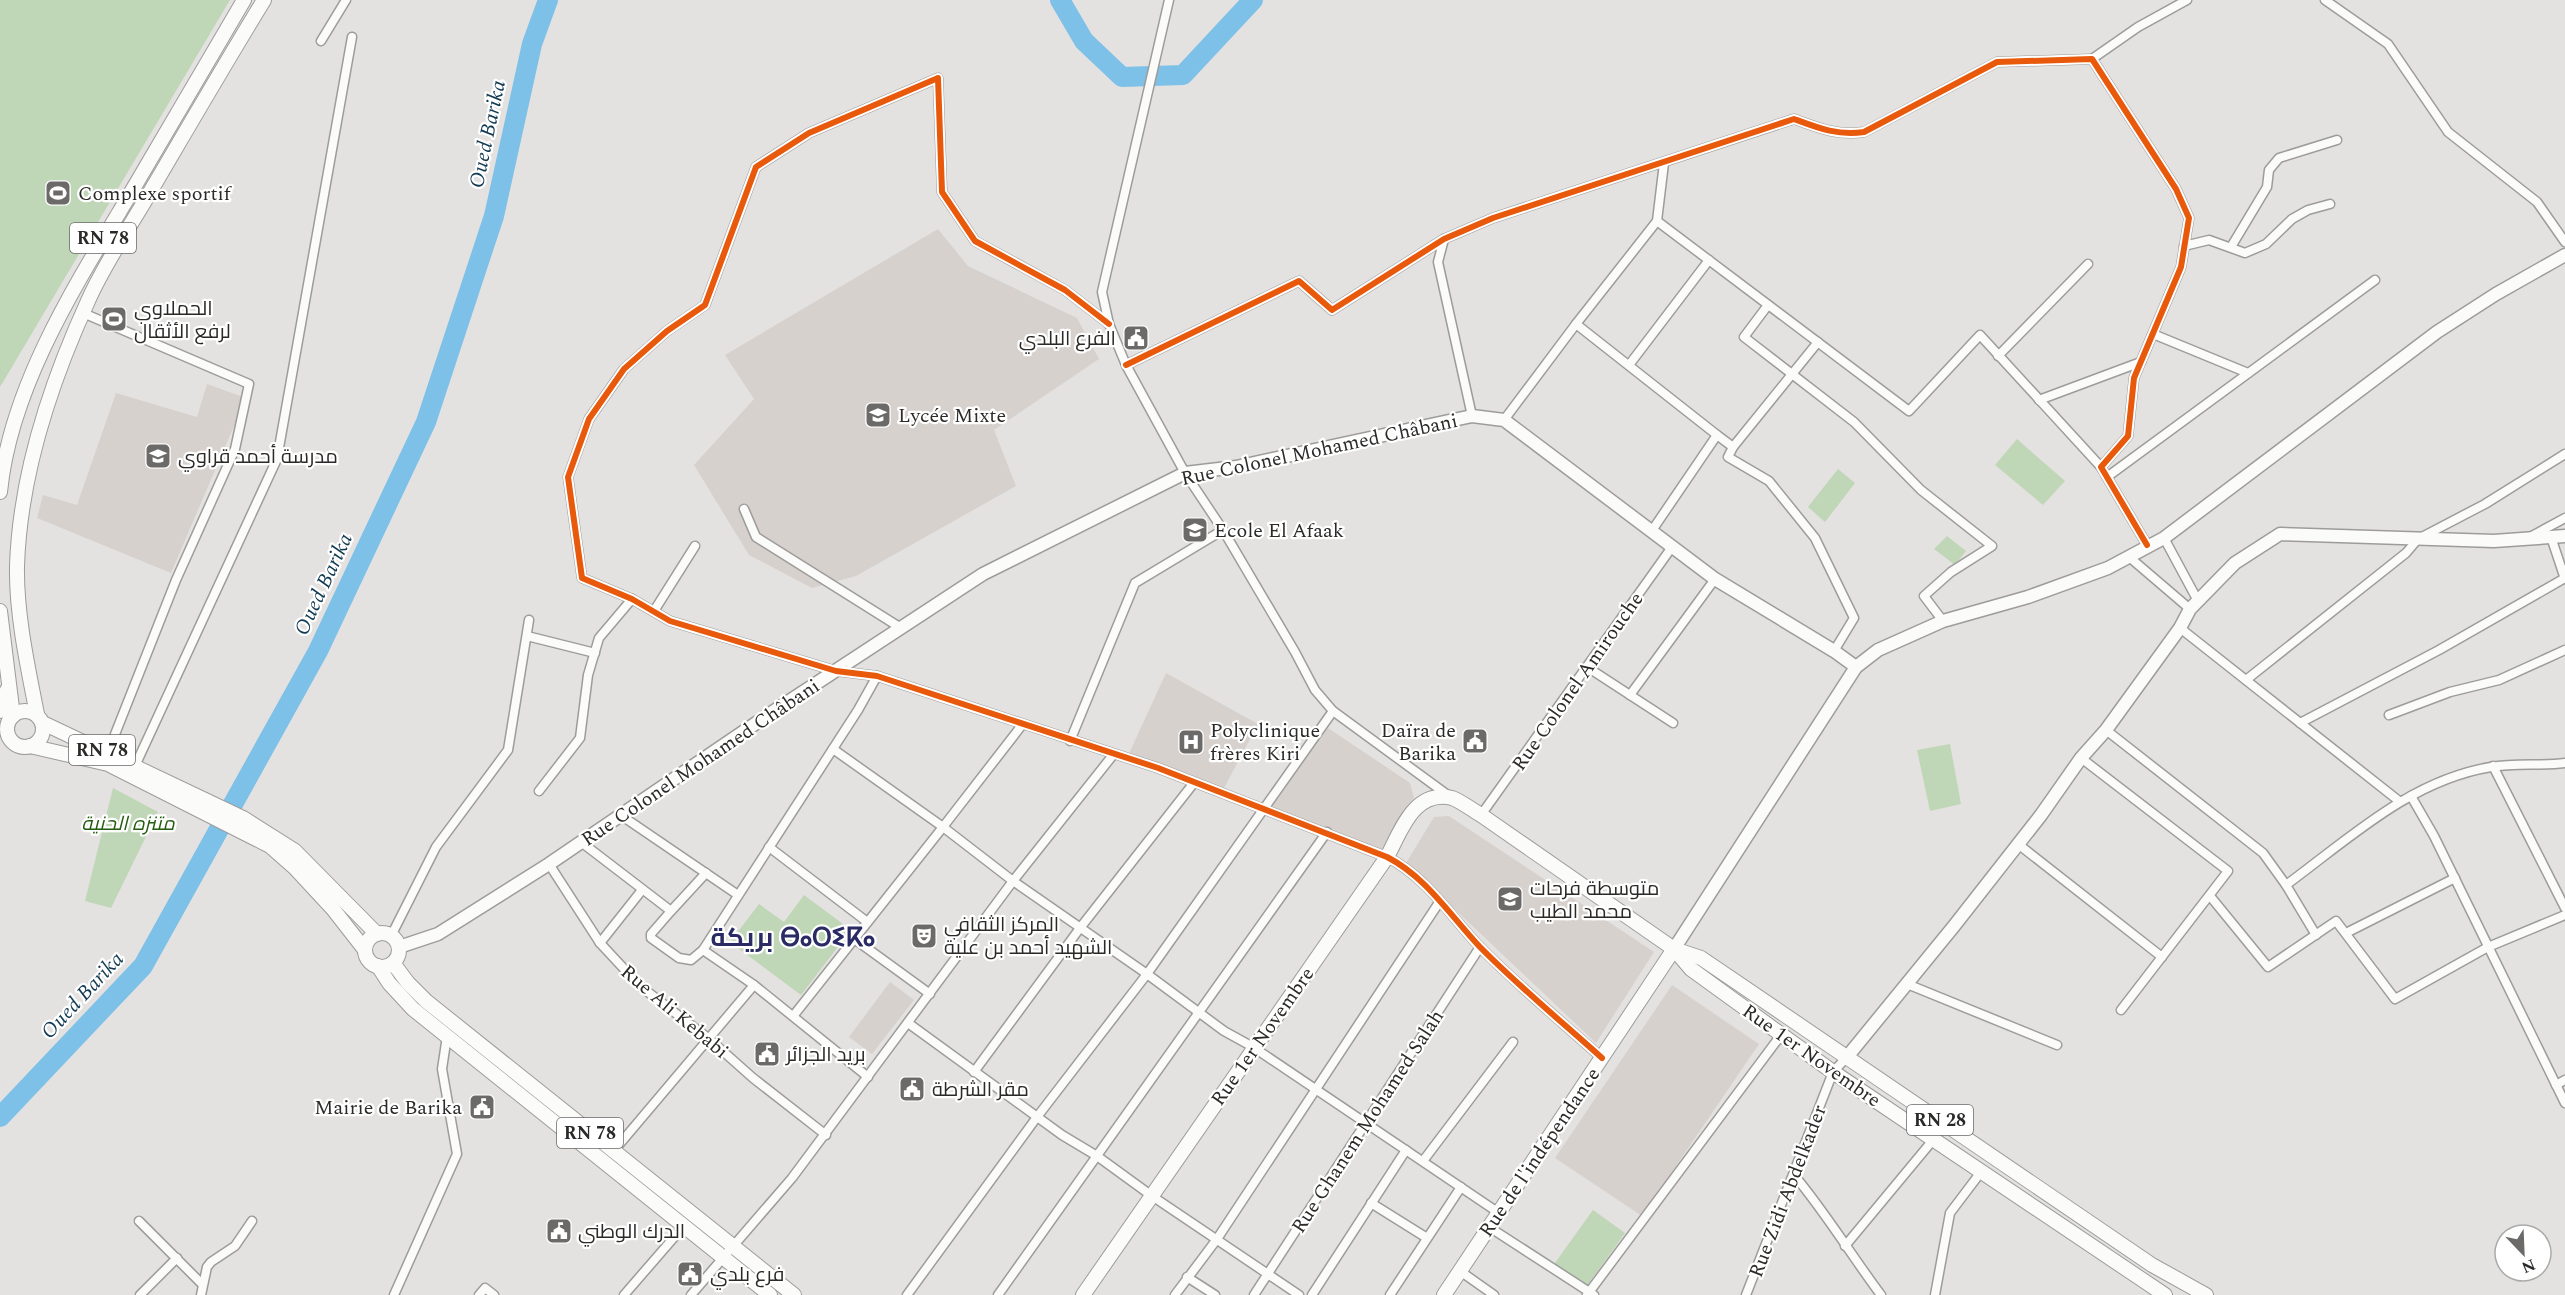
<svg xmlns="http://www.w3.org/2000/svg" width="2565" height="1295" font-family="Spectral,Cairo,'Noto Sans Tifinagh',serif">
	<style>
		.built { fill: #d7d1cd }
		.green { fill: #bfd6b7 }
		.lines { fill: none; stroke-linecap: round; stroke-linejoin: round }
		.river { stroke: #7dc0e8; stroke-width: 20 }
		.street-casing { stroke: #9d9c9b; stroke-width: 11 }
		.secondary-casing { stroke: #9d9c9b; stroke-width: 15 }
		.primary-casing { stroke: #9d9c9b; stroke-width: 16 }
		.street { stroke: #fbfbfa; stroke-width: 8 }
		.secondary { stroke: #fbfbfa; stroke-width: 12 }
		.primary { stroke: #fbfbfa; stroke-width: 14 }
		.cycleway-casing { stroke: #fff; stroke-width: 10 }
		.cycleway { stroke: #e8590c; stroke-width: 6 }
		.labels { text-anchor: middle; stroke-width: 4.5; stroke-linejoin: round; paint-order: stroke }
		.shield { fill: #fff; stroke: #6b6a69; stroke-width: 1.5 }
		.shield-label { font-size: 18px; font-weight: bold; fill: #2b2a29 }
		.poi-label { font-size: 20px; fill: #2b2a29; stroke: #fff; text-anchor: start }
		.street-label { font-size: 20px; fill: #2b2a29; stroke: #fff }
		.park-label { font-size: 20px; font-style: italic; fill: #255d10; stroke: #fff }
		.water-label { font-size: 21px; font-style: italic; fill: #123b53; stroke: #fff }
		.district-label { font-size: 26px; font-weight: bold; fill: #2a2a64; stroke: #fff }
	</style>
	<rect width="100%" height="100%" fill="#e4e2e0"/>
	<!-- built -->
	<g class="built">
		<path d="M938,229L968,266L1077,318L1099,359L994,430L1016,486L856,576L812,588L749,555L694,465L754,399L725,355Z"/>
		<path d="M207,384L246,398L171,573L37,518L43,495L77,505L116,393L197,417Z"/>
		<path d="M1166,673L1258,724L1222,792L1126,760Z"/>
		<path d="M1328,728L1410,783L1414,798L1381,850L1319,829L1309,822L1269,807Z"/>
		<path d="M1449,816L1654,952L1596,1043L1406,863L1434,817Z"/>
		<path d="M890,982L914,1000L872,1054L849,1037Z"/>
		<path d="M1672,985L1759,1044L1642,1216L1555,1158Z"/>
	</g>
	<!-- green -->
	<g class="green">
		<path d="M0,0H230L0,387Z"/>
		<path d="M2017,439L2065,481L2043,505L1995,465Z"/>
		<path d="M1838,469L1855,483L1825,522L1808,507Z"/>
		<path d="M1947,536L1966,551L1955,565L1934,549Z"/>
		<path d="M1950,744L1961,804L1930,811L1917,750Z"/>
		<path d="M113,788L158,812L111,908L85,901Z"/>
		<path d="M804,895L851,930L801,995L730,942L759,904L784,922Z"/>
		<path d="M1593,1210L1625,1233L1584,1290L1552,1267Z"/>
	</g>
	<g class="lines">
		<!-- river -->
		<g class="river">
			<path d="M1060,0L1084,41L1122,77L1183,75L1253,0"/>
			<path d="M0,1117L143,966L318,651L426,422L494,216L532,44L548,0"/>
		</g>
		<!-- street casing -->
		<g class="street-casing">
			<g id="street">
				<path d="M1169,0L1102,292L1109,324L1126,365L1185,473L1223,530L1295,652L1315,690L1333,711L1449,796"/>
				<path d="M2325,0L2388,44L2448,132L2537,202L2565,242"/>
				<path d="M321,41L346,0"/>
				<path d="M2092,59L2138,27L2187,0"/>
				<path d="M1657,221L1909,411L1980,335L2101,467"/>
				<path d="M1444,239L1438,262L1472,416"/>
				<path d="M2184,246L2209,240L2245,253L2266,244L2292,219L2308,210L2330,204"/>
				<path d="M2231,247L2267,187L2269,170L2279,158L2337,140"/>
				<path d="M1768,305L1744,337L1854,422L1921,490L1992,546L1951,572L1924,596L1943,621"/>
				<path d="M83,313L249,384L235,449L176,580L108,752"/>
				<path d="M1109,324L1065,290L975,241L942,192L938,78L809,133L756,167L705,305L667,331L624,369L589,419L568,477L582,578L632,599L670,621L836,671L877,676L1158,768L1387,857C1426,877 1449,914 1479,946C1517,985 1561,1021 1602,1058"/>
				<path d="M1576,324L1717,435L1651,532"/>
				<path d="M2153,334L2248,373"/>
				<path d="M1998,356L2088,264"/>
				<path d="M1126,365L1299,281L1332,310L1444,239L1493,218L1794,119C1818,128 1838,136 1864,132L1997,62L2092,59L2176,189L2189,218L2181,267L2134,378L2128,436L2101,467L2147,545"/>
				<path d="M1629,365L1709,260"/>
				<path d="M2039,400L2141,362"/>
				<path d="M1504,420L1576,324L1657,221L1664,163"/>
				<path d="M1717,435L1733,447L1728,457L1769,481L1815,538L1854,618L1834,651"/>
				<path d="M1733,447L1818,342"/>
				<path d="M2107,477L2375,280"/>
				<path d="M744,509L756,537L901,628"/>
				<path d="M2530,537L2565,518"/>
				<path d="M2551,537L2565,579"/>
				<path d="M2164,538L2198,601"/>
				<path d="M2128,556L2190,609"/>
				<path d="M654,611L695,546"/>
				<path d="M2180,628L2399,801"/>
				<path d="M527,636L595,653"/>
				<path d="M1587,667L1673,723"/>
				<path d="M2246,680L2406,553L2418,539L2485,504L2565,454"/>
				<path d="M1630,695L1715,579"/>
				<path d="M2389,715L2450,692L2499,680L2565,650"/>
				<path d="M2300,723L2439,650L2565,578"/>
				<path d="M2106,730L2263,853L2286,885L2316,935"/>
				<path d="M1070,741L1135,583L1223,530"/>
				<path d="M833,749L943,827L1022,725"/>
				<path d="M2081,758L2228,871L2121,1010"/>
				<path d="M135,766L277,459L352,37"/>
				<path d="M2493,766L2565,908"/>
				<path d="M539,791L580,738L588,675L599,638L632,599"/>
				<path d="M2411,796L2434,836L2565,1103"/>
				<path d="M1481,815L1672,547"/>
				<path d="M622,816L738,895"/>
				<path d="M581,842L671,911L706,873"/>
				<path d="M2018,844L2162,957"/>
				<path d="M769,847L866,921"/>
				<path d="M549,864L600,943L640,986L708,1038L753,1078L826,1135"/>
				<path d="M2286,885C2350,838 2411,780 2491,767C2515,763 2541,766 2565,763"/>
				<path d="M2210,896L2268,967L2336,921L2395,999L2488,947L2565,915"/>
				<path d="M671,911L651,934V938L679,958L691,960L703,950L858,710L877,676"/>
				<path d="M2346,933L2455,878"/>
				<path d="M391,936L436,847L508,750L529,620"/>
				<path d="M853,938L930,994"/>
				<path d="M600,943L642,890"/>
				<path d="M1907,984L2057,1045"/>
				<path d="M754,985L868,1077"/>
				<path d="M794,1015L943,827L1013,881L1147,974L1224,1031L1253,1047L1499,1213"/>
				<path d="M908,1023L1062,1135L1097,1156L1152,1196L1299,1295"/>
				<path d="M974,1072L1080,928L1193,784"/>
				<path d="M2556,1085L2565,1080"/>
				<path d="M612,1153L754,985L703,950"/>
				<path d="M1423,1161L1513,1042"/>
				<path d="M1794,1175C1826,1213 1851,1255 1881,1295"/>
				<path d="M1371,1203L1427,1238"/>
				<path d="M139,1221L202,1284"/>
				<path d="M1489,1227L1594,1295"/>
				<path d="M1845,1246L1933,1140"/>
				<path d="M1460,1271L1494,1295"/>
				<path d="M1187,1277L1215,1295"/>
				<path d="M140,1295L177,1258"/>
				<path d="M201,1295L207,1267L211,1262L235,1246L252,1221"/>
				<path d="M394,1295L457,1154L442,1069L447,1036"/>
				<path d="M479,1295L485,1288L494,1295"/>
				<path d="M624,1295L683,1227"/>
				<path d="M691,1295L792,1178L1013,881L1113,755"/>
				<path d="M907,1295L1037,1117L1147,974L1333,711"/>
				<path d="M998,1295L1327,832"/>
				<path d="M1175,1295L1217,1239L1440,901"/>
				<path d="M1254,1295L1480,947"/>
				<path d="M1312,1295L1406,1150"/>
				<path d="M1390,1295L1461,1187"/>
				<path d="M1587,1295L1781,1035"/>
				<path d="M1746,1295L1833,1072L1847,1057"/>
				<path d="M1935,1295L1950,1213L1981,1172"/>
			</g>
		</g>
		<!-- secondary casing -->
		<g class="secondary-casing">
			<g id="secondary">
				<path d="M399,947L438,934L549,864L768,715L983,574L1185,473L1236,467L1472,416L1504,420L1715,579L1834,651L1856,667"/>
				<path d="M1674,949L1856,667L1878,650L1943,621L2028,597L2108,568L2164,538L2437,332L2496,294L2565,255"/>
				<path d="M1847,1057L1954,926L2041,815L2081,758L2106,730L2180,628L2190,609L2235,563L2280,534L2494,541L2565,536"/>
			</g>
		</g>
		<!-- primary casing -->
		<g class="primary-casing">
			<g id="primary">
				<path d="M0,492C10,389 74,287 126,201C165,134 205,67 244,0"/>
				<path d="M0,611L13,716"/>
				<path d="M0,711L7,690"/>
				<circle cx="25" cy="729" r="18"/>
				<path d="M37,714C28,668 16,614 17,566C20,474 50,384 88,301C105,262 132,224 153,187C190,124 226,62 264,0"/>
				<path d="M43,723L243,818L295,851L377,934"/>
				<path d="M30,746L108,764L270,846L295,868L333,909L365,950"/>
				<circle cx="382" cy="950" r="17"/>
				<path d="M1674,949L1691,969L1833,1072L2165,1295"/>
				<path d="M393,963L408,983L426,1001L794,1295"/>
				<path d="M378,966L389,983L413,1009L770,1295"/>
				<path d="M1083,1295L1387,857C1401,831 1414,789 1452,798C1461,801 1472,810 1481,815L1674,949L1701,958L2152,1265L2206,1295"/>
				<path d="M1444,1295L1674,949"/>
			</g>
		</g>
		<!-- street -->
		<use href="#street" class="street"/>
		<!-- secondary -->
		<use href="#secondary" class="secondary"/>
		<!-- primary -->
		<use href="#primary" class="primary"/>
		<!-- cycleway casing -->
		<g class="cycleway-casing">
			<g id="cycleway">
				<path d="M1109,324L1065,290L975,241L942,192L938,78L809,133L756,167L705,305L667,331L624,369L589,419L568,477L582,578L632,599L670,621L836,671L877,676L1158,768L1387,857C1426,877 1449,914 1479,946C1517,985 1561,1021 1602,1058"/>
				<path d="M1126,365L1299,281L1332,310L1444,239L1493,218L1794,119C1818,128 1838,136 1864,132L1997,62L2092,59L2176,189L2189,218L2181,267L2134,378L2128,436L2101,467L2147,545"/>
			</g>
		</g>
		<!-- cycleway -->
		<use href="#cycleway" class="cycleway"/>
	</g>
	<!-- icons -->
	<defs>
		<g id="stadium-square" transform="scale(1.35)"><rect x="-9" y="-9" width="18" height="18" rx="4" fill="#6c6a69" stroke="#fff"/><path d="M0-5a6.5 5 0 1 0 0 10a6.5 5 0 1 0 0-10ZM-3.5-1.8h7v3.6h-7Z" fill="#fff"/></g>
		<g id="civic-square" transform="scale(1.35)"><rect x="-9" y="-9" width="18" height="18" rx="4" fill="#6c6a69" stroke="#fff"/><path d="M-.6-6.5H3V-4.5H.6V-3L4-1V1h2V6H-6V1h2V-1L-.6-3ZM-1.2 2.5V6h2.4V2.5Z" fill="#fff"/></g>
		<g id="school-square" transform="scale(1.35)"><rect x="-9" y="-9" width="18" height="18" rx="4" fill="#6c6a69" stroke="#fff"/><path d="M0-5L7-2L0 1L-7-2ZM-4 1L0 2.5L4 1V4Q0 6-4 4Z" fill="#fff"/></g>
		<g id="hospital-square" transform="scale(1.35)"><rect x="-9" y="-9" width="18" height="18" rx="4" fill="#6c6a69" stroke="#fff"/><path d="M-5-5h3v3.5h4V-5h3V5h-3V1.5h-4V5h-3Z" fill="#fff"/></g>
		<g id="theatre-square" transform="scale(1.35)"><rect x="-9" y="-9" width="18" height="18" rx="4" fill="#6c6a69" stroke="#fff"/><path d="M-5-5.5Q0-4 5-5.5V0Q5 5 0 6Q-5 5-5 0ZM-3.3-2.5H-1v1.5H-3.3ZM1-2.5H3.3v1.5H1ZM-2.8 1Q0 5.5 2.8 1Z" fill="#fff"/></g>
	</defs>
	<g fill-rule="evenodd">
		<use href="#stadium-square" x="58" y="193"/>
		<use href="#stadium-square" x="114" y="319"/>
		<use href="#civic-square" x="1136" y="338"/>
		<use href="#school-square" x="878" y="415"/>
		<use href="#school-square" x="158" y="456"/>
		<use href="#school-square" x="1195" y="530"/>
		<use href="#civic-square" x="1475" y="741"/>
		<use href="#hospital-square" x="1191" y="742"/>
		<use href="#school-square" x="1510" y="899"/>
		<use href="#theatre-square" x="924" y="936"/>
		<use href="#civic-square" x="767" y="1054"/>
		<use href="#civic-square" x="912" y="1089"/>
		<use href="#civic-square" x="482" y="1107"/>
		<use href="#civic-square" x="559" y="1231"/>
		<use href="#civic-square" x="690" y="1274"/>
	</g>
	<g class="labels">
		<!-- shield labels -->
		<g class="shield">
			<rect x="70" y="223" width="66" height="30" rx="4.5"/>
			<rect x="69" y="735" width="66" height="30" rx="4.5"/>
			<rect x="1907" y="1105" width="66" height="30" rx="4.5"/>
			<rect x="557" y="1118" width="66" height="30" rx="4.5"/>
		</g>
		<g class="shield-label">
			<text x="103" y="244">RN 78</text>
			<text x="102" y="756">RN 78</text>
			<text x="1940" y="1126">RN 28</text>
			<text x="590" y="1139">RN 78</text>
		</g>
		<!-- poi labels -->
		<g class="poi-label">
			<text x="78" y="200">Complexe sportif</text>
			<text x="134" y="315">الحملاوي<tspan x="134" dy="23">لرفع الأثقال</tspan></text>
			<text x="1116" y="345" text-anchor="end">الفرع البلدي</text>
			<text x="898" y="422">Lycée Mixte</text>
			<text x="178" y="463">مدرسة أحمد قراوي</text>
			<text x="1214" y="537">Ecole El Afaak</text>
			<text x="1210" y="737">Polyclinique<tspan x="1210" dy="23">frères Kiri</tspan></text>
			<text x="1456" y="737" text-anchor="end">Daïra de<tspan x="1456" dy="23">Barika</tspan></text>
			<text x="1530" y="895">متوسطة فرحات<tspan x="1530" dy="23">محمد الطيب</tspan></text>
			<text x="944" y="931">المركز الثقافي<tspan x="944" dy="23">الشهيد أحمد بن علية</tspan></text>
			<text x="786" y="1061">بريد الجزائر</text>
			<text x="932" y="1096">مقر الشرطة</text>
			<text x="462" y="1114" text-anchor="end">Mairie de Barika</text>
			<text x="578" y="1238">الدرك الوطني</text>
			<text x="710" y="1281">فرع بلدي</text>
		</g>
		<!-- street labels -->
		<g class="street-label">
			<text transform="translate(1319 449) rotate(-12)" y="7">Rue Colonel Mohamed Châbani</text>
			<text transform="translate(1577 681) rotate(-55)" y="7">Rue Colonel Amirouche</text>
			<text transform="translate(700 762) rotate(-34)" y="7">Rue Colonel Mohamed Châbani</text>
			<text transform="translate(675 1011) rotate(40)" y="7">Rue Ali Kebabi</text>
			<text transform="translate(1262 1036) rotate(-55)" y="7">Rue 1er Novembre</text>
			<text transform="translate(1812 1055) rotate(35)" y="7">Rue 1er Novembre</text>
			<text transform="translate(1367 1121) rotate(-57)" y="7">Rue Ghanem Mohamed Salah</text>
			<text transform="translate(1539 1152) rotate(-56)" y="7">Rue de l'indépendance</text>
			<text transform="translate(1787 1191) rotate(-69)" y="7">Rue Zidi Abdelkader</text>
		</g>
		<!-- park labels -->
		<g class="park-label">
			<text x="128" y="830">متنزه الحنية</text>
		</g>
		<!-- water labels -->
		<g class="water-label">
			<text transform="translate(487 134) rotate(-78)" y="7">Oued Barika</text>
			<text transform="translate(323 584) rotate(-65)" y="7">Oued Barika</text>
			<text transform="translate(82 995) rotate(-47)" y="7">Oued Barika</text>
		</g>
		<!-- district labels -->
		<g class="district-label">
			<text x="793" y="946">بريكة ⴱⴰⵔⵉⴽⴰ</text>
		</g>
	</g>
	<!-- north arrow -->
	<g transform="translate(2523 1253) rotate(157)"><circle r="28" fill="#ffffff" stroke="#aaaaa9" stroke-width="1.5"/>
	<path d="M0-4.5L10 22L0 15L-10 22Z" fill="#6c6a69"/>
	<text y="-9" font-size="16" font-weight="bold" text-anchor="middle" fill="#2b2a29">N</text>
	</g>
</svg>
